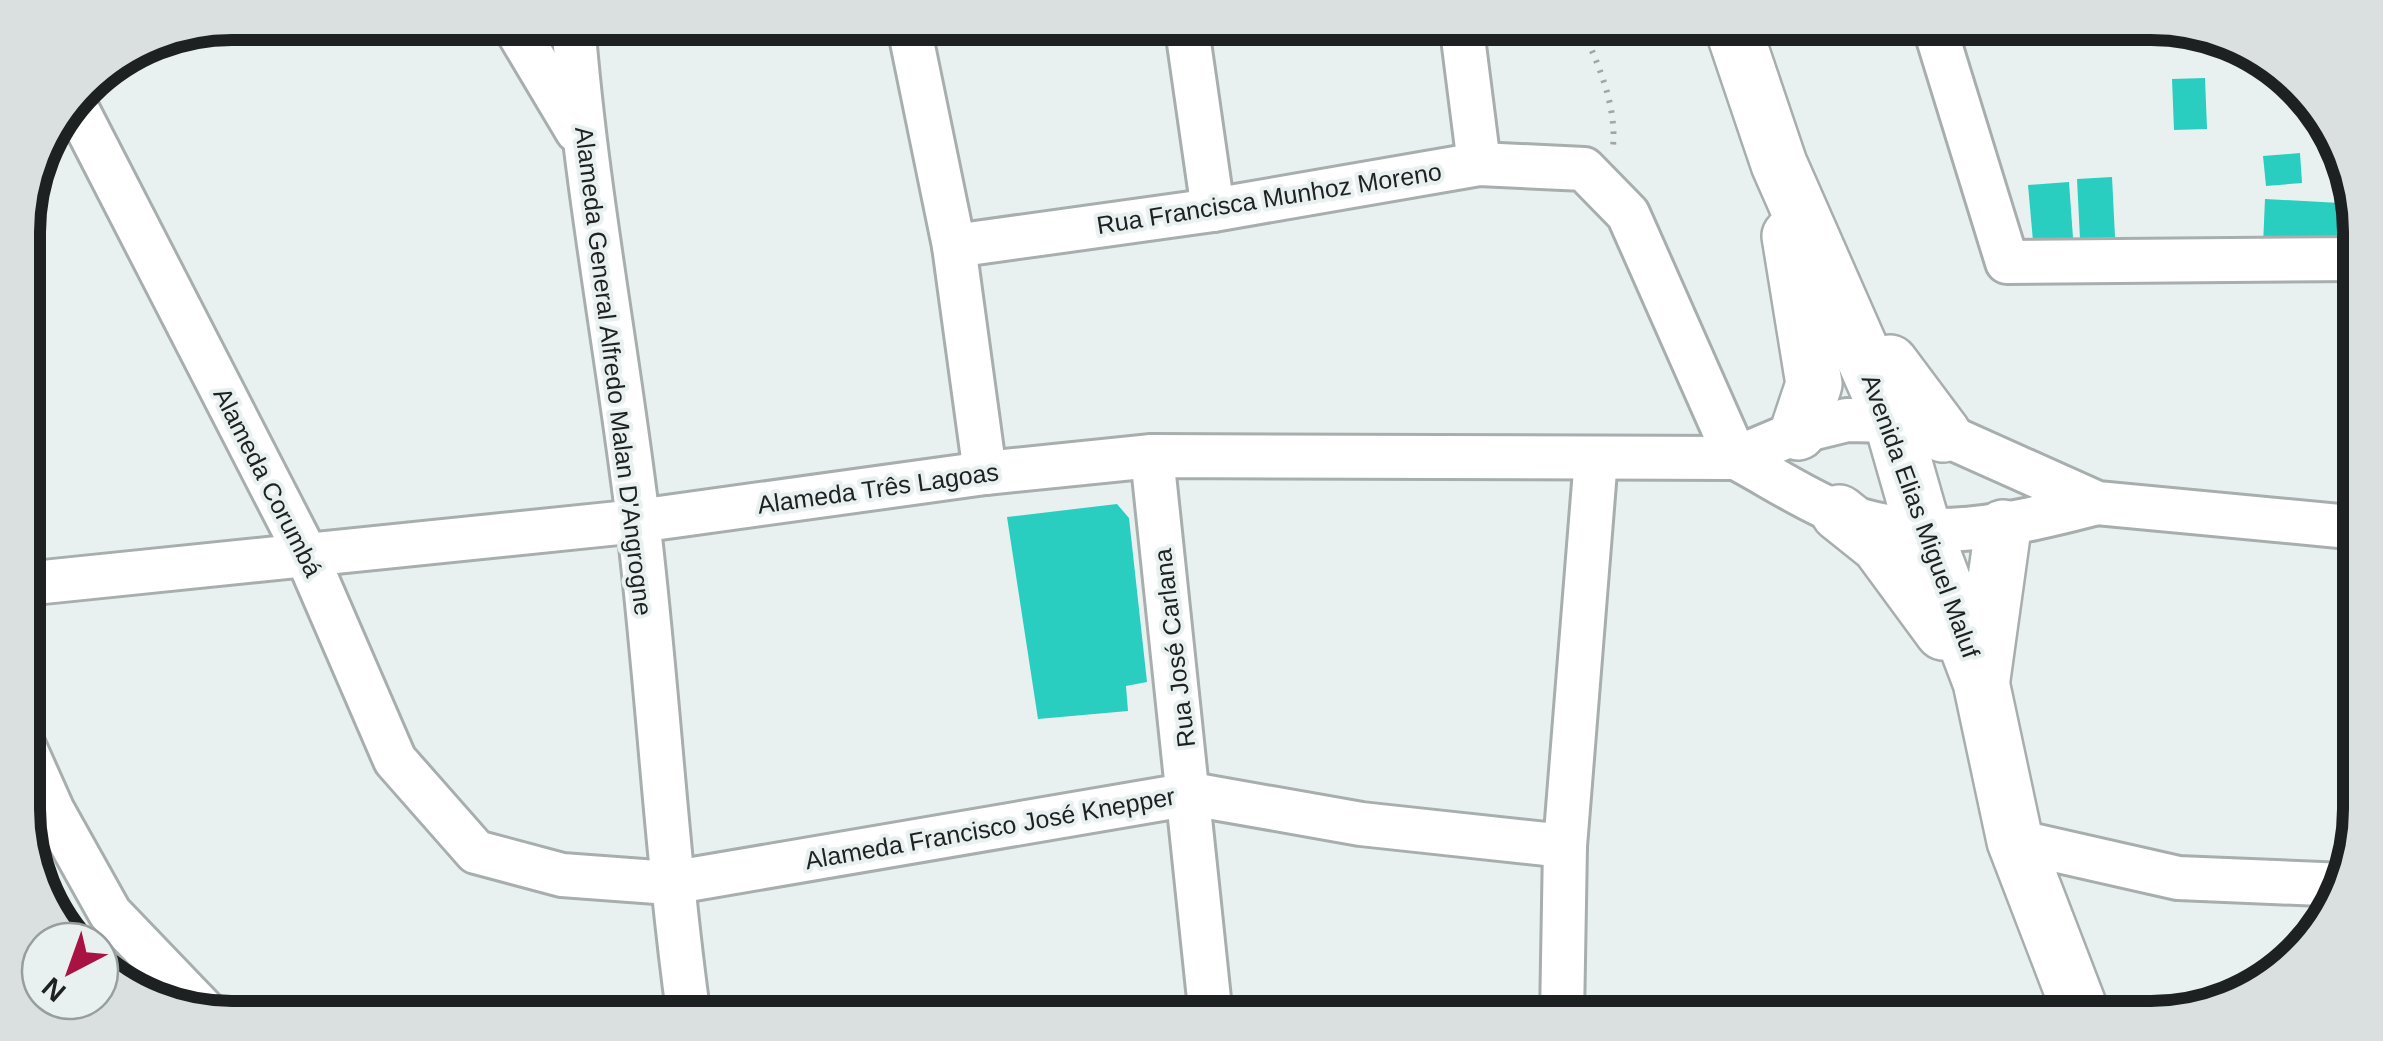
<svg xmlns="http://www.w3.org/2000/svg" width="2383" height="1041" font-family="Helvetica,sans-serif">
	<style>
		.building { fill: #29cec0 }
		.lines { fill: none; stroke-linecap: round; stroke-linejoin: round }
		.minor-casing { stroke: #a7aead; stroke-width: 48 }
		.secondary-casing { stroke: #a7aead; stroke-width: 60 }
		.path { stroke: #a0a6a6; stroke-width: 6; stroke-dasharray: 2.5 8; stroke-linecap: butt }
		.minor { stroke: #fff; stroke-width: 42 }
		.secondary { stroke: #fff; stroke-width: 55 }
		.labels { text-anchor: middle; stroke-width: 8; stroke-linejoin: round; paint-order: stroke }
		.street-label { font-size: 25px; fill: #1e2121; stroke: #e9f1f0 }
		.rim { fill: none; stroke: #1e2121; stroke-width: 12 }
	</style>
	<rect width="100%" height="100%" fill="#e9f1f0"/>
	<!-- building -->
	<g class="building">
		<path d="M2205,78L2207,129L2174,130L2172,79Z"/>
		<path d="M2300,153L2302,183L2266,186L2263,156Z"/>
		<path d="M2112,177L2115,237L2080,239L2077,179Z"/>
		<path d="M2069,182L2073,238L2033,241L2028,185Z"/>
		<path d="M2265,199L2340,203L2338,248L2263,245Z"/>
		<path d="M1117,504L1129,518L1147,682L1126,686L1128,711L1038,719L1007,517Z"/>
	</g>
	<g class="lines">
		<!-- minor casing -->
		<g class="minor-casing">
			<g id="minor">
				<path d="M512,22L577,131"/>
				<path d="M573,22C586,190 618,353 638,520C658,686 666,853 689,1018"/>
				<path d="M908,22L954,246L985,473"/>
				<path d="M1186,22L1213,210"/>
				<path d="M1461,22L1479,164"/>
				<path d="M1933,22L2007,262L2359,259"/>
				<path d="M73,101L305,552L395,760L476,852L562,875L670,883L1191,794L1361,824L1565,846"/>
				<path d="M954,246L1213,210L1479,164L1584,169L1628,214L1736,458"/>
				<path d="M1152,456L1211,1018"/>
				<path d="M1736,458C1770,476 1804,499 1839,513C1924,546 2013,525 2097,503"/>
				<path d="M24,584L638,521L985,473L1152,456L1736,458L1798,432L1847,420L1892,421L1943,434L2097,503L2360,528"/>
				<path d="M24,746L53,811L110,913L206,1013"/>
				<path d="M2015,841L2178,878L2345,885"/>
				<path d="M1562,1018L1565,846L1596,458"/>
			</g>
		</g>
		<!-- secondary casing -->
		<g class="secondary-casing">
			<g id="secondary">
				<path d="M1731,22L1779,164L1892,421L1923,529L1981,682L2015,841L2083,1018"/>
				<path d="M1790,236L1814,384L1798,432"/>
				<path d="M1890,363L1943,434"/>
				<path d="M1839,513L1879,545L1943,632"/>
				<path d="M1982,679L2003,528"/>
			</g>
		</g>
		<!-- path -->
		<path class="path" d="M1579,22C1597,61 1617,104 1613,147"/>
		<!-- minor -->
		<use href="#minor" class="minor"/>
		<!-- secondary -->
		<use href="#secondary" class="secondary"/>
	</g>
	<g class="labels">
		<!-- street labels -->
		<g class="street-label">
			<text transform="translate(1269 198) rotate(-9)" y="9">Rua Francisca Munhoz Moreno</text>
			<text transform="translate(614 371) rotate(83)" y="9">Alameda General Alfredo Malan D'Angrogne</text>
			<text transform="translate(268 482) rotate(63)" y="9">Alameda Corumbá</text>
			<text transform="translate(878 488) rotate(-8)" y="9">Alameda Três Lagoas</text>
			<text transform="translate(1921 516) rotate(70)" y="9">Avenida Elias Miguel Maluf</text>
			<text transform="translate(1174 648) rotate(-97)" y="9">Rua José Carlana</text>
			<text transform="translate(990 828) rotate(-10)" y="9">Alameda Francisco José Knepper</text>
		</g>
	</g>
	<!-- crop -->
	<path d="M0 0H2383V1041H0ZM232 40H2151A192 192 0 0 1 2343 232V809A192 192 0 0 1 2151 1001H232A192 192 0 0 1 40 809V232A192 192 0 0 1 232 40Z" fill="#d9e0df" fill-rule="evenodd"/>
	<path class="rim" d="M232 40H2151A192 192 0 0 1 2343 232V809A192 192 0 0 1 2151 1001H232A192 192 0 0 1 40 809V232A192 192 0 0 1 232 40Z"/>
	<!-- north arrow -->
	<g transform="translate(70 971) rotate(221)"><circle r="48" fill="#e9f1f0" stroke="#989e9d" stroke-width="2.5"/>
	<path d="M0-8L18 38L0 25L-18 38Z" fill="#a91344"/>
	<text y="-15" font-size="28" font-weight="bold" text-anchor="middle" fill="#1e2121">N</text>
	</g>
</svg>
